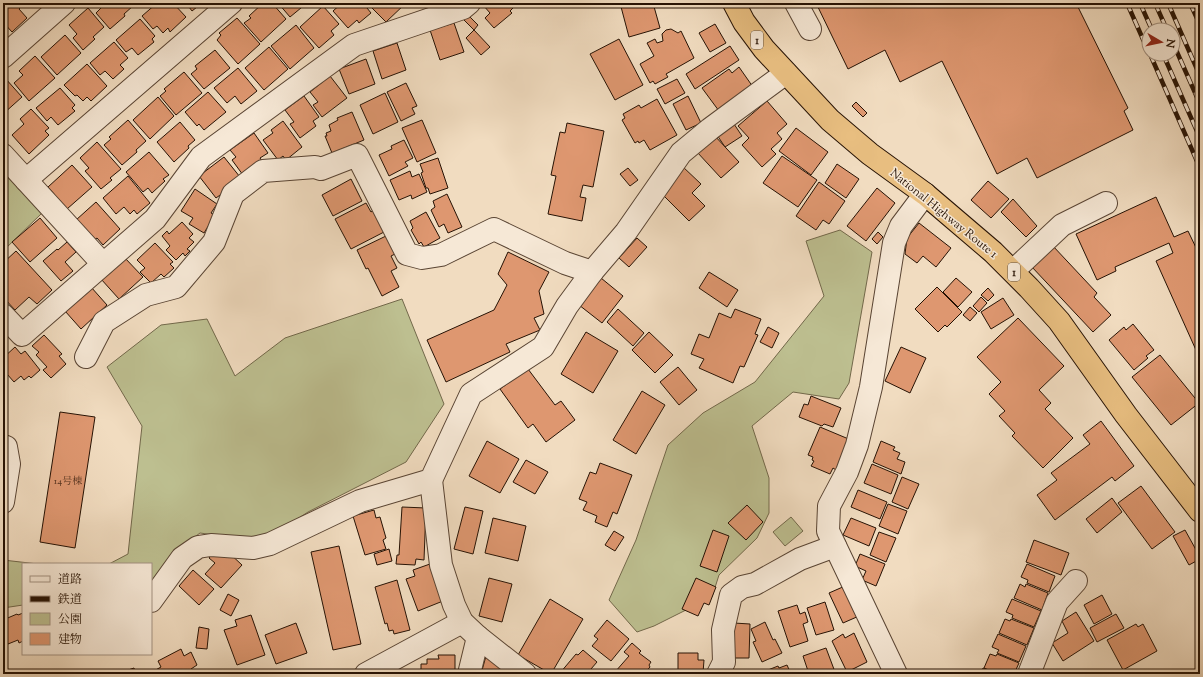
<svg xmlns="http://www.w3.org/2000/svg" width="1203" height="677" font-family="'Sorts Mill Goudy','Noto Serif JP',serif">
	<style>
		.green { fill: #bdbf90; stroke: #72684a }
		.building { fill: #de9770; stroke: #261204 }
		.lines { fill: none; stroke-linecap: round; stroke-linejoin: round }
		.minor-casing { stroke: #594433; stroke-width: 24 }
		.highway-casing { stroke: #261204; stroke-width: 24 }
		.minor { stroke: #f6e8d6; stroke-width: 22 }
		.highway { stroke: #e8be80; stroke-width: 22 }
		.rail-casing { stroke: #261204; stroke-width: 4.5 }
		.rail { stroke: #f6e8d6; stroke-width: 3; stroke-dasharray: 9; stroke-linecap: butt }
		.labels { text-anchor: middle; stroke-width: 3; stroke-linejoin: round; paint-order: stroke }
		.number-label { font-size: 10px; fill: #54331f }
		.shield { fill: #f6e8d6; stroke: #645243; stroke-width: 1 }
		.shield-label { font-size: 11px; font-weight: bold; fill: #261204 }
		.street-label { font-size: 12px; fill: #261204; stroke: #f6e8d6 }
	</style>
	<rect width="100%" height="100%" fill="#f1dcc0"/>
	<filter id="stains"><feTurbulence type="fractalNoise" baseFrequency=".005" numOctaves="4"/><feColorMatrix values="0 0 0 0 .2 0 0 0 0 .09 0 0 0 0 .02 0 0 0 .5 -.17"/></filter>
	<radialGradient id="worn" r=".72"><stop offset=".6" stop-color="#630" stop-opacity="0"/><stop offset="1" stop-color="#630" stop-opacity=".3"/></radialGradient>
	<!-- green -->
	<g class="green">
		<path d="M3,169L42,213L3,251Z"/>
		<path d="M840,230L872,252L849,383L839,399L793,392L752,426L769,478V513L757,538L719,575L712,597L654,626L637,632L609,600L636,540L668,445L703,413L755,382L824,296L806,241Z"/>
		<path d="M402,299L444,404L406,462L308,512L276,533L251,540L200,533L177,550L151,586V564H109L128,554L142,426L107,367L161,325L207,319L235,376L285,338Z"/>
		<path d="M791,517L803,531L785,546L773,532Z"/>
		<path d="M3,560L38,564H23V605L3,608Z"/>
	</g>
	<!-- building -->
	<g class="building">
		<path d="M3,3H21L23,5L19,9L27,18L12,32L3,22Z"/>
		<path d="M102,3H131L133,6L124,14L125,16L110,29L96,13L104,5Z"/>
		<path d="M157,3H173L186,17L170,32L168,28L163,33L157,26L153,29L142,16Z"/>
		<path d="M186,3H202L192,11Z"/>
		<path d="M263,3H272L286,19L261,42L244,23L251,18L249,16Z"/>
		<path d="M278,3H307L290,17Z"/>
		<path d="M342,3H363L371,13L359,23L357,20L348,28L333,11Z"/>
		<path d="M371,3H406L386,22L369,5Z"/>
		<path d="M485,3H513L515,6L510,11L512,13L494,28L485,18L490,13L483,5Z"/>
		<path d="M620,3H653L660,28L629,37Z"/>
		<path d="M816,3H1076L1128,108L1124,111L1133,130L1037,178L1027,158L997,174L942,61L900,82L885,50L848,69Z"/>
		<path d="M323,6L339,24L331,31L334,35L319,48L300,27Z"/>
		<path d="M88,8L104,27L93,37L95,39L83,50L73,38L77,34L69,25Z"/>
		<path d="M468,15L478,25L474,30L464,20Z"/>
		<path d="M237,18L260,44L238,64L217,40L221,35L219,33Z"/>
		<path d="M140,19L155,36L152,39L154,42L138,55L132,48L126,52L116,40Z"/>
		<path d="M454,23L464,52L440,60L430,30Z"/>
		<path d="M715,24L726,43L710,52L699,33Z"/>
		<path d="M296,25L314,48L290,69L271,46Z"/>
		<path d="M671,29L678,33L681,31L694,58L666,74L668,77L655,84L653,81L650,83L640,64L654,56L647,43L655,39L657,43L663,41L662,34L666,30Z"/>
		<path d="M474,30L490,47L481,55L466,38Z"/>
		<path d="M65,35L81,53L57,75L41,57Z"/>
		<path d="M619,39L643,85L615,100L590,54Z"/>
		<path d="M114,42L128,58L120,65L124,69L113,79L105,71L100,75L90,63Z"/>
		<path d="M397,43L406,70L382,79L373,51Z"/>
		<path d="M730,46L739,60L695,89L686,74Z"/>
		<path d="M269,47L288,69L264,90L245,68Z"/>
		<path d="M215,50L230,68L204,89L191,74L197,69L195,66Z"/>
		<path d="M35,56L55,78L29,101L14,83L23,75L19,71Z"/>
		<path d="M366,59L375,84L349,94L339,69Z"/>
		<path d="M87,64L107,86L91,101L87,97L83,101L77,95L75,96L64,85Z"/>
		<path d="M739,67L753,87L719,111L702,88L729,69L732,73Z"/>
		<path d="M238,68L257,91L241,104L235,96L227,103L214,88Z"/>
		<path d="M184,72L202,93L176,115L160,96L166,91L164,89Z"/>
		<path d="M330,76L347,98L322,117L313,105L318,102L310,92Z"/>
		<path d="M5,78L22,97L3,114V80Z"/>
		<path d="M677,79L685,93L665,104L657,89Z"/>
		<path d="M406,83L417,106L412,108L415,114L401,121L387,92Z"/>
		<path d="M60,88L75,105L72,108L75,111L58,125L51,117L47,121L36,108Z"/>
		<path d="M208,92L226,112L204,130L199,124L197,126L185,112Z"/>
		<path d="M385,93L398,122L373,134L360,105Z"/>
		<path d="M304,96L319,117L313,121L316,126L300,138L290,124L294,122L285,110Z"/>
		<path d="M688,96L701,123L686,130L673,104Z"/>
		<path d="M158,97L174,116L150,139L133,120Z"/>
		<path d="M657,99L677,135L650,150L644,140L639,143L638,141L635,143L622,120L625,118L623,114L639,105L641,108Z"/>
		<path d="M767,101L787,124L777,133L782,139L771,149L776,154L762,167L742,145L749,138L738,126Z"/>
		<path d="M856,102L867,113L863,117L852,106Z"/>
		<path d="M31,109L49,128L45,131L49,135L29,154L12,135L24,124L20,119Z"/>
		<path d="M352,112L364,140L332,153L325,136H327L326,133L331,131L329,125L338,120L337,118Z"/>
		<path d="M128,120L146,141L136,150L137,152L122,165L104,145L111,139L109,137Z"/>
		<path d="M422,120L436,153L417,162L402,128Z"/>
		<path d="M283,121L302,147L286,160L283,156L278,160L263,140L273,133L271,130Z"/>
		<path d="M180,122L195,140L188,146L189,148L174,162L157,142Z"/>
		<path d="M567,123L604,131L593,187L583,185L580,197L586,198L582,221L548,214L556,176L551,175L560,132L565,133Z"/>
		<path d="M734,124L742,136L725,147L717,135Z"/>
		<path d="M796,128L828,152L811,175L779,151Z"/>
		<path d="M254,133L268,153L260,158L262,161L243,175L232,160L236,157L230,150Z"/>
		<path d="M714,135L739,162L721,178L697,152Z"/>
		<path d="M404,140L413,158L405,162L408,166L389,176L379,155L392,149L391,146Z"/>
		<path d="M97,142L121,169L110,178L112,180L101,189L85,171L89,168L80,158Z"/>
		<path d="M149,152L169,175L163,179L165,181L152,193L148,188L143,192L126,172Z"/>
		<path d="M782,156L817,180L798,207L763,183Z"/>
		<path d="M224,157L240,177L227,190L216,198L199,176Z"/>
		<path d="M438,158L448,188L430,194L428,188H426L421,173L423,172L420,164Z"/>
		<path d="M837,164L859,179L846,198L825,183Z"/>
		<path d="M72,165L92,187L67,209L48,187Z"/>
		<path d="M682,166L701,184L692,193L705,206L689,221L664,196Z"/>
		<path d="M628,168L638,180L630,186L620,174Z"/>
		<path d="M410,171L412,177L419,174L427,192L412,199L411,195L399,200L390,180Z"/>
		<path d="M128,176L150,203L137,214L134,210L130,214L124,207L116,214L103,198Z"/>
		<path d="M351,179L362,201L333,216L322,195Z"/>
		<path d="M988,181L1009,199L991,218L971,200Z"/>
		<path d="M819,182L845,201L829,224L823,220L816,230L796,216Z"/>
		<path d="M877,188L895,203L866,241L847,226Z"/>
		<path d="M195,189L217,204L211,213L215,215L204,233L189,224L193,218L181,211Z"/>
		<path d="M447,194L462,227L448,233L444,224L439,227L431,210L435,207L433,201Z"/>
		<path d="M1156,197L1174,237L1188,231L1200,256V359L1156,261L1173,253L1169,243L1115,267L1116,271L1097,280L1076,234Z"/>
		<path d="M1013,199L1037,226L1026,237L1001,212Z"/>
		<path d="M96,202L120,229L103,245L97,238L94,240L76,220Z"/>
		<path d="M366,203L371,212L375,209L386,231L351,249L335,219Z"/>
		<path d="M426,212L440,238L424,247L421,242L419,244L411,230L413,228L410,221Z"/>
		<path d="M40,218L57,238L30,262L12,242Z"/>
		<path d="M182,222L193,234L189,238L194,242L187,249L190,251L185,256L183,253L176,260L166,250L170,246L162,236L167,231L169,234Z"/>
		<path d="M919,223L951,248L936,267L923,256L917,263L905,254L907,238Z"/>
		<path d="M878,232L883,237L877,244L872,239Z"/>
		<path d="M386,236L395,254L391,256L397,268L391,271L399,287L382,296L368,268L366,269L357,250Z"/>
		<path d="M637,238L647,247L629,267L619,258Z"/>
		<path d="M67,242L76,252L65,262L73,271L61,281L43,261L57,249L58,250Z"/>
		<path d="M155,243L173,262L170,264L174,268L164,277L161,274L151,283L140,272L145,268L137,260Z"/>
		<path d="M1052,245L1097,293L1094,297L1111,315L1093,332L1031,266Z"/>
		<path d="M16,251L52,290L37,304L29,297L15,310L3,297V263Z"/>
		<path d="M508,252L549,272L539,291L544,314L534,318L540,330L506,344L510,352L446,382L427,340L494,310L507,285L498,274Z"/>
		<path d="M124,257L143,277L119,299L101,279Z"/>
		<path d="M709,272L738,290L727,307L699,288Z"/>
		<path d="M601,278L623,296L602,323L579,305Z"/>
		<path d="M956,278L972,292L958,307L943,292Z"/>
		<path d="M91,287L107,305L81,329L65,311Z"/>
		<path d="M937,287L962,312L947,327L945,325L938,332L915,309Z"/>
		<path d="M988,288L994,295L988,301L981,295Z"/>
		<path d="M981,297L987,303L979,312L973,306Z"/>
		<path d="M1003,298L1014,315L991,329L981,312Z"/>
		<path d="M970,307L977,313L970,321L963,315Z"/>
		<path d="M618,309L644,333L633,346L607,322Z"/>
		<path d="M735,309L761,319L755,334L758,335L744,367L740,366L733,383L699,368L704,359L691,354L699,334L709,338L719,313L731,318Z"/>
		<path d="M1018,318L1064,366L1039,390L1051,403L1045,409L1073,438L1043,468L1012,436L1015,433L999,416L1005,411L989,394L1001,382L977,357Z"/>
		<path d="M1133,324L1154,350L1146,356L1148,358L1134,370L1109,340L1124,327L1126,330Z"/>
		<path d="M768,327L779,333L772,348L760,342Z"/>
		<path d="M586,332L618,351L593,393L561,374Z"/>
		<path d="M649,332L673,355L655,373L632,350Z"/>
		<path d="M44,335L62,354L59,356L66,364L51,378L43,370L47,367L36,355L39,352L32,346Z"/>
		<path d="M15,347L21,354L25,351L40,370L31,378L29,376L24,380L21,376L14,382L7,374L5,376L3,373V358Z"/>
		<path d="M901,347L926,358L910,393L885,381Z"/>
		<path d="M1160,355L1199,403L1171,425L1132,377Z"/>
		<path d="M678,367L697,390L679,405L660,382Z"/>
		<path d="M528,369L555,405L561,401L575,420L546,442L533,424L528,428L500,389Z"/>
		<path d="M642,391L665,405L636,454L613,440Z"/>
		<path d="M811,396L841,408L833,427L824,424L822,426L799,417L804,404L808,405Z"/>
		<path d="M60,412L95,417L75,548L40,542Z"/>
		<path d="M1101,421L1134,466L1115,481L1112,477L1055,520L1037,495L1057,480L1051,473L1090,444L1083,435Z"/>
		<path d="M820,427L851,440L840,468L837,467L836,470L833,468L830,474L811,466L814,461L812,460L813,457L808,455Z"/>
		<path d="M487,441L519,459L500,493L469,476Z"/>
		<path d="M881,441L895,447L893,450L900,453L897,459L905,462L901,474L873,462Z"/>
		<path d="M526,460L548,472L535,494L513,482Z"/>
		<path d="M600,463L632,475L617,514L613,512L607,527L595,522L597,516L583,510L587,502L579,499L590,472L596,474Z"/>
		<path d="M872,464L898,475L891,494L864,483Z"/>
		<path d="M902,477L919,484L908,509L892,502Z"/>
		<path d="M1141,486L1175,532L1152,549L1118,503Z"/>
		<path d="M858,490L887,502L880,519L851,507Z"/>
		<path d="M1112,498L1122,512L1097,533L1086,519Z"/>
		<path d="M888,504L907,511L898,534L879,526Z"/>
		<path d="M747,505L763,522L746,540L728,523Z"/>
		<path d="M402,507L426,508L424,560L416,559L415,565L396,564L397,555H399Z"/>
		<path d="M465,507L483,511L473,554L454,549Z"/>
		<path d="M374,510L376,518L380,517L386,538L383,540L386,549L365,555L353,516Z"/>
		<path d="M493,518L526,526L518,561L485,553Z"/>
		<path d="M851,518L876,528L869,546L843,535Z"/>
		<path d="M713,530L729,536L717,572L700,566Z"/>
		<path d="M1185,530L1200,557V559L1189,565L1173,536Z"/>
		<path d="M614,531L624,537L615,551L605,545Z"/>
		<path d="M879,532L896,538L886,562L870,555Z"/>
		<path d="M1034,540L1069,553L1061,575L1026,562Z"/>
		<path d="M339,546L361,644L333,650L311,552Z"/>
		<path d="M389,549L392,561L377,565L374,554Z"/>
		<path d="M216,550L227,551L242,565L221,588L205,574L215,563L209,558Z"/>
		<path d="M860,554L885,564L876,586L862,580L866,571L855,566Z"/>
		<path d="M430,564L443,601L418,611L406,579L415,576L413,570Z"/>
		<path d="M1027,564L1055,576L1049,592L1027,583L1028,580L1021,577Z"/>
		<path d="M193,570L214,589L199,605L179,586Z"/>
		<path d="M489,578L512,584L502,622L479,616Z"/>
		<path d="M696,578L716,587L709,605L704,603L698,616L682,609Z"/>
		<path d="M397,580L410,630L394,634L393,630L389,631L387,623L385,624L375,587Z"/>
		<path d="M1020,584L1025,587L1026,584L1048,593L1042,610L1014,598Z"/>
		<path d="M845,586L859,616L843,623L829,593Z"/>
		<path d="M228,594L239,600L231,616L220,610Z"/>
		<path d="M1102,595L1112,614L1094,624L1084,605Z"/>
		<path d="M550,599L583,619L551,674L518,655Z"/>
		<path d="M1012,599L1041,611L1034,627L1012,618L1013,615L1006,612Z"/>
		<path d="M825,602L834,630L816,635L807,608Z"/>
		<path d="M797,605L800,614L805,612L808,622L803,624L808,641L790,647L778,611Z"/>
		<path d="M1076,612L1094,641L1063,661L1052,643L1068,633L1062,621Z"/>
		<path d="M23,613V641L19,643L18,640L8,644L5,635L3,636V620L17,614L18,615Z"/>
		<path d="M1116,614L1124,628L1097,642L1090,628Z"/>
		<path d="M251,615L265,655L237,665L224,630L237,626L235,620Z"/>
		<path d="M1005,619L1010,621L1011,619L1034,628L1027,645L999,633Z"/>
		<path d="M607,620L629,639L611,661L592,646L598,639L594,636Z"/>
		<path d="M765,622L773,640L775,639L782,653L762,662L753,642L756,641L751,629Z"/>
		<path d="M296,623L307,653L276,664L265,635Z"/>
		<path d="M734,623L750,624L749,658H733Z"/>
		<path d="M1136,624L1138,627L1143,624L1157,651L1123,670L1107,640Z"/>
		<path d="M199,627L209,629L207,649L196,648Z"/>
		<path d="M854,633L867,662L847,672L832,641L843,634L845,638Z"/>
		<path d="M998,634L1026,646L1019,662L997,653L999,650L992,647Z"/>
		<path d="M632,643L641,651L639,653L651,662L649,665L650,667L644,674H616L615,672L629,656L624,652Z"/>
		<path d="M826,648L835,672L830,674H809L803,656Z"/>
		<path d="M181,649L184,656L191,652L197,665L191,669L193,674H154L152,672L161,667L158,661Z"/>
		<path d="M583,650L597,662L591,669L593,671L590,674H562L560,673L576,654L578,655Z"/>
		<path d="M678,653H698V660H704L703,673L678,674Z"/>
		<path d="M990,654L996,656L997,654L1019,663L1014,674H999L984,668Z"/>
		<path d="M438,655H455V670H452L453,674H421V664H427V659H439Z"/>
		<path d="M486,656L505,662L502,674H481Z"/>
		<path d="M787,665L791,674H758L778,666L779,668Z"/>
		<path d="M134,668L136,674H116Z"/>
		<path d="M983,668L996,674H981Z"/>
	</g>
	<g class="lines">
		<!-- minor casing -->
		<g class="minor-casing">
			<g id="minor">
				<path d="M796,3L810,29"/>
				<path d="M3,57L64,3"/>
				<path d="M3,155L103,264"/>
				<path d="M26,180L231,3"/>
				<path d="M1013,271L1062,225L1106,203"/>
				<path d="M3,315L22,335L155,219L201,157L354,45L463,8L469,3"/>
				<path d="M86,357L104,322L146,295L176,287L214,242L233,194L263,171L315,167L321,169L357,155L407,254L422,258L441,255L494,229L565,263L592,272"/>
				<path d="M3,446L6,447L9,464L3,502"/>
				<path d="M431,480L441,565L454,605L462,622L478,637L525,674"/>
				<path d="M151,601L182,558L198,547L211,545L253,548L270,544L360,501L431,480L471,394L543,347L567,306L592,272L626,232L681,153L710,129L786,73"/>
				<path d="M366,674L462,622"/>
				<path d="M469,674L478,637"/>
				<path d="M718,674L724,662L723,630L731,595L742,587L755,584L800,559L835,546"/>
				<path d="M896,674L828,531L829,506L847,472L857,445L871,387L894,243L901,226L925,194"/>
				<path d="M1029,674L1057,602L1076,581"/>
			</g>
		</g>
		<!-- highway casing -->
		<g class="highway-casing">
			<path id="highway" d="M734,3L744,22L764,49L830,120L870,154L925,194L993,252L1029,288L1059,321L1126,415L1200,511"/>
		</g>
		<!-- minor -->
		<use href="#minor" class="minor"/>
		<!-- highway -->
		<use href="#highway" class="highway"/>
		<!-- rail casing -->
		<g class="rail-casing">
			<g id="rail">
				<path d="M1127,3L1149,53"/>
				<path d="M1140,3L1152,30"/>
				<path d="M1155,3L1167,30"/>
				<path d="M1168,3L1200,76"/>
				<path d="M1190,3L1200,25"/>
				<path d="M1173,43L1200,104"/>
				<path d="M1150,54L1200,168"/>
				<path d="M1163,54L1200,138"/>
			</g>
		</g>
		<!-- rail -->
		<use href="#rail" class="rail"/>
	</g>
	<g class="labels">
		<!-- number labels -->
		<g class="number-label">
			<text x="68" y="484">14号棟</text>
		</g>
		<!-- shield labels -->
		<g class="shield">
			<rect x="751" y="31" width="12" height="18" rx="3"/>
			<rect x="1008" y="263" width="12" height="18" rx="3"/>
		</g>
		<g class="shield-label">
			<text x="757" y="44">1</text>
			<text x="1014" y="276">1</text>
		</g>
		<!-- street labels -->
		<g class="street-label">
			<text transform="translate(944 213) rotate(39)" y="4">National Highway Route 1</text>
		</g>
	</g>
	<!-- margin -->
	<rect width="1203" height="677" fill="none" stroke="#f1dcc0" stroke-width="16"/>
	<rect x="4" y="4" width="1195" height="669" fill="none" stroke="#261204" stroke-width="2"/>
	<rect x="8" y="8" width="1187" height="661" fill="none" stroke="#261204"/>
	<!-- legend -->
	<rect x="22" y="563" width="130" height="92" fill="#f6e8d6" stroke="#a39282"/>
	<rect x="30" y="576" width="20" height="6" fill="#f6e8d6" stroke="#a39282"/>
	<text x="58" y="583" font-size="12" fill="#261204">道路</text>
	<rect x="30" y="596" width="20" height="6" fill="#261204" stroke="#a39282"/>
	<text x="58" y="603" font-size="12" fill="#261204">鉄道</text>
	<rect x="30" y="613" width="20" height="12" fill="#bdbf90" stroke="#a39282"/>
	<text x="58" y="623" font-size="12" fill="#261204">公園</text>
	<rect x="30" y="633" width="20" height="12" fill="#de9770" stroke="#a39282"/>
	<text x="58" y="643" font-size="12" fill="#261204">建物</text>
	<!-- north arrow -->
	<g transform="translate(1161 42) rotate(99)"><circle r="19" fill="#f6e8d6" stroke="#a39282"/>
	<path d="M0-3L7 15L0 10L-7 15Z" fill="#8f2418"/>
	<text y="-6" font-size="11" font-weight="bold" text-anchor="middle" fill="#261204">N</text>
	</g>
	<rect width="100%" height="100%" filter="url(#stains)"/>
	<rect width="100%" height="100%" fill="url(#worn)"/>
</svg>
